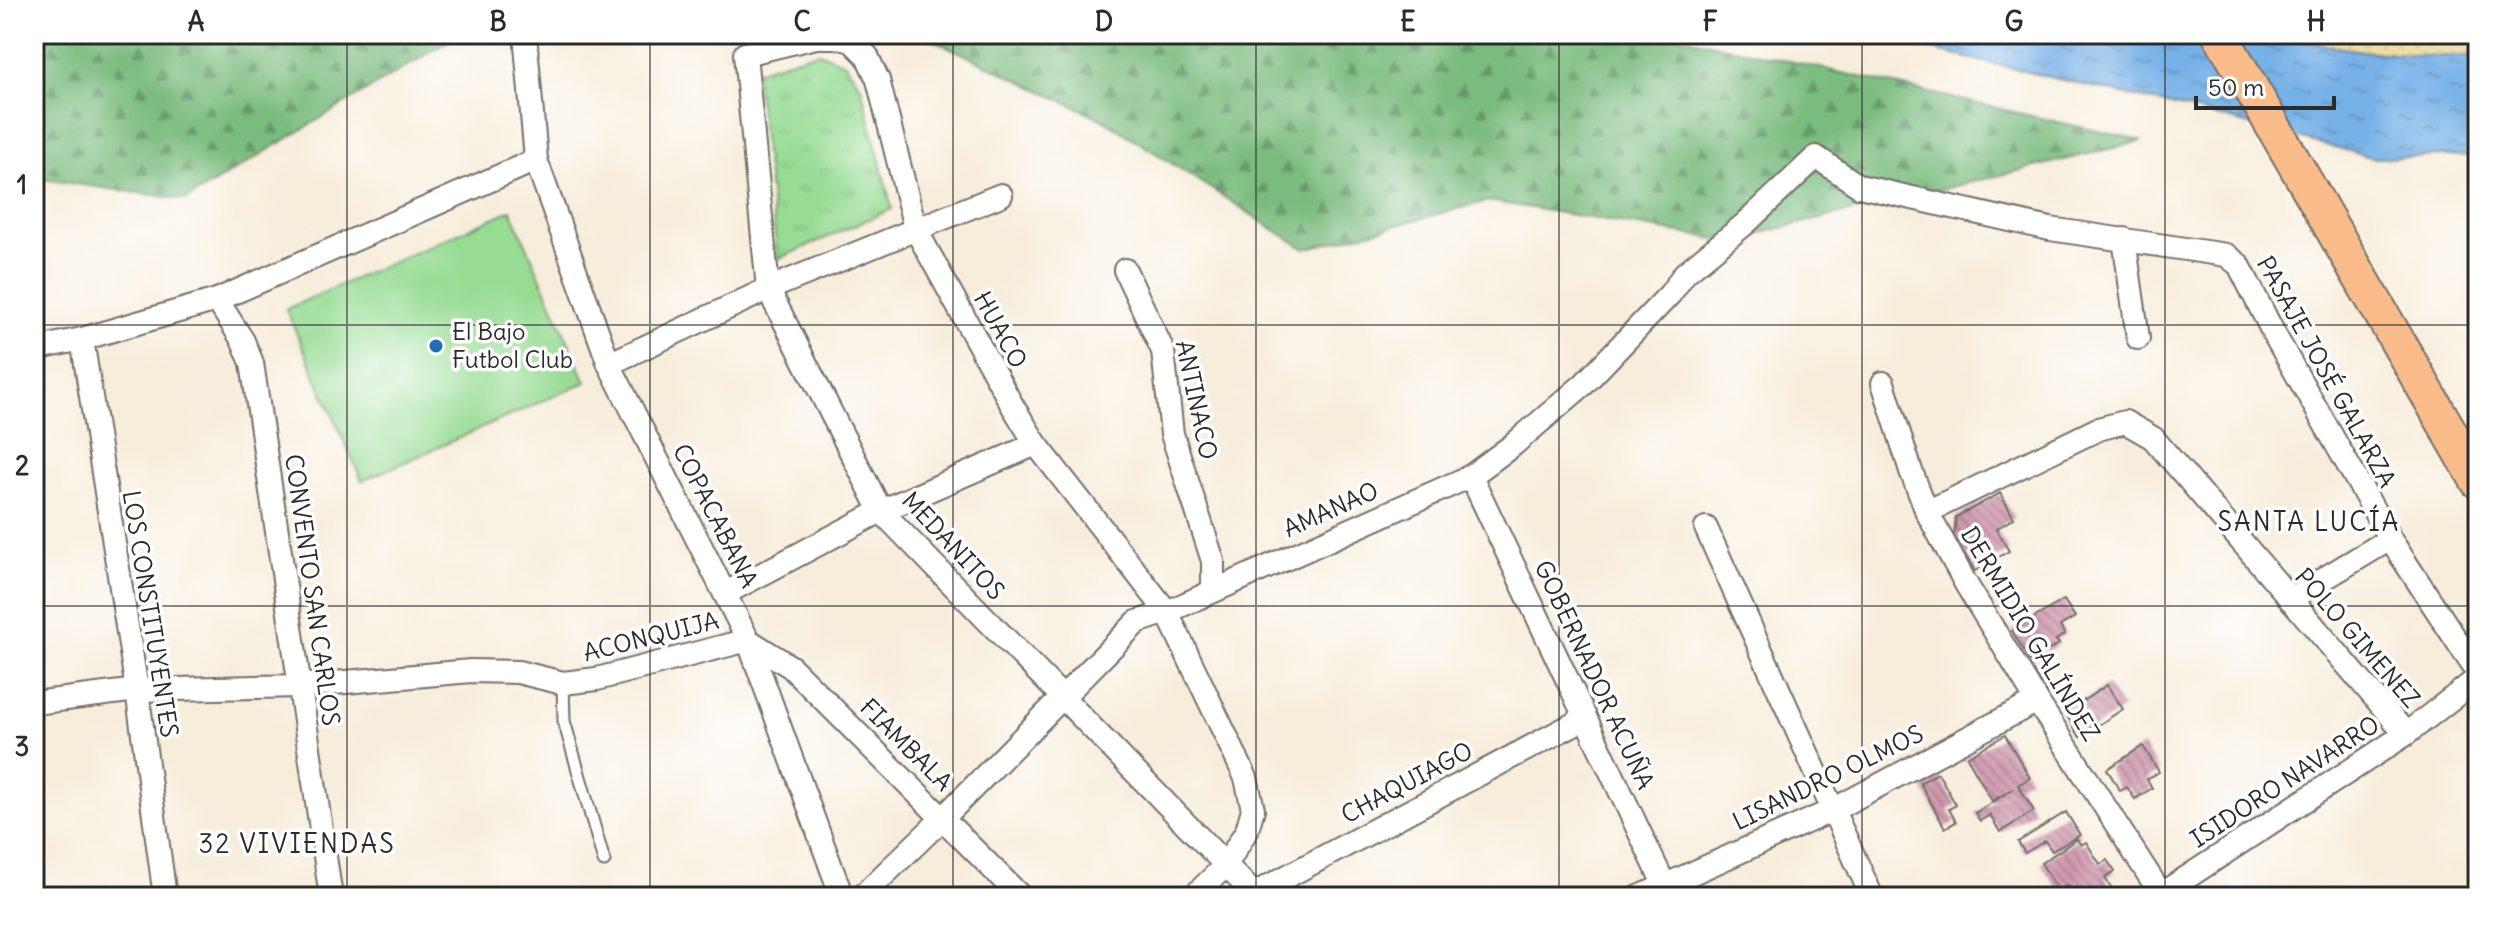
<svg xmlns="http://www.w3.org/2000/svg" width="2512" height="931" font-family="Delius,sans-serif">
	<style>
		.grass { fill: #98dc94; stroke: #628460; stroke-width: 2 }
		.forest { fill: url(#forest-firs); stroke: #527454; stroke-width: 2 }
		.sand { fill: url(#sand-dots); stroke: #8c8264; stroke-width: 2 }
		.park { fill: url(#park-tufts); stroke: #628460; stroke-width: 2 }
		.water { fill: url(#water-ripples); stroke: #506e89; stroke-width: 2 }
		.building { fill: url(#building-back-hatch) }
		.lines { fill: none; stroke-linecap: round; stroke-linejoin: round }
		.lane-casing { stroke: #726f69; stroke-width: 15 }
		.street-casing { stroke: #726f69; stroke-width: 26 }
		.primary-casing { stroke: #726f69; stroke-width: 38 }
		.lane { stroke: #fff; stroke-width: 11 }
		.street { stroke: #fff; stroke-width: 22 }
		.primary { stroke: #fabc8b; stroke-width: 34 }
		.grid { fill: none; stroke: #2b2b2b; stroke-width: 2; stroke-opacity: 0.55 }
		.poi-dot { fill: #1f6fb2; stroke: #fff; stroke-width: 3 }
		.labels { text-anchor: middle; stroke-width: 7; stroke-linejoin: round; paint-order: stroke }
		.street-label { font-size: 24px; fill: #2b2b2b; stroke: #fff }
		.poi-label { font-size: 24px; fill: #2b2b2b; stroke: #fff; text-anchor: start }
		.neighbourhood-label { font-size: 26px; letter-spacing: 2px; fill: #2b2b2b; stroke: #fff }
		.neatline { fill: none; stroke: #2b2b2b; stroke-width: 3 }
		.grid-label { font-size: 26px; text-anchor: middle; font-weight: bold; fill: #2b2b2b }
	</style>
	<defs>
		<pattern id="forest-firs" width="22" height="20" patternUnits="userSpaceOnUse" patternTransform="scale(2)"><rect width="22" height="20" fill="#7abc7e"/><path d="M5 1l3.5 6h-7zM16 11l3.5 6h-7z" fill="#649967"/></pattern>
		<pattern id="sand-dots" width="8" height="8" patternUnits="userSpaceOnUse" patternTransform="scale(2)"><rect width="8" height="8" fill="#eeda9e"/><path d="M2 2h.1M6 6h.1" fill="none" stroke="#cb8" stroke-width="1.8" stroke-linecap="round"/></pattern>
		<pattern id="park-tufts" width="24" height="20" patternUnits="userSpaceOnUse" patternTransform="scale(2)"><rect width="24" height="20" fill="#98dc94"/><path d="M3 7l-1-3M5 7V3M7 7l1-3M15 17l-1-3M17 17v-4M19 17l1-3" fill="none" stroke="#83bd80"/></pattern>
		<pattern id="water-ripples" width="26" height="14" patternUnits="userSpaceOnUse" patternTransform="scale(2)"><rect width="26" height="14" fill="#76b1e7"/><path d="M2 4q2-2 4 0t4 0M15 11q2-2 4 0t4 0" fill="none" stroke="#6190bb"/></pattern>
		<pattern id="building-back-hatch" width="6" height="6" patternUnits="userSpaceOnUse" patternTransform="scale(2)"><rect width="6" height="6" fill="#ce94ab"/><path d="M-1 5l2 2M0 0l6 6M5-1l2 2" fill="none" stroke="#a7798b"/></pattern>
	</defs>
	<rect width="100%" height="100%" fill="#fff"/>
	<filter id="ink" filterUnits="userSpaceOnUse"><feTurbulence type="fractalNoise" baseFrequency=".0125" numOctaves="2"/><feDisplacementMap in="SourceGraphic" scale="16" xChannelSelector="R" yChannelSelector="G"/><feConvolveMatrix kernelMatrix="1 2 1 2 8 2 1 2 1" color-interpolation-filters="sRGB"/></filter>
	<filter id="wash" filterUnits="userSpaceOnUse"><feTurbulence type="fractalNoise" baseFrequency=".006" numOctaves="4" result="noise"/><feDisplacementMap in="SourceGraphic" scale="32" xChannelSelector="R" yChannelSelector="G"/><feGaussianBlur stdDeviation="1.8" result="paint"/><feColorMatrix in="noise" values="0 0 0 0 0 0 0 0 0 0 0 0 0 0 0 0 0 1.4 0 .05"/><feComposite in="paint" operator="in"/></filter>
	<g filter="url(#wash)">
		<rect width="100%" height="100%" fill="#f7eddb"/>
		<!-- grass -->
		<path class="grass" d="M511,210L586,382L362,481L286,309Z"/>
		<!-- forest -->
		<g class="forest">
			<path d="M34,34H460L186,200L34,178Z"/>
			<path d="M921,34H1670L2142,141L1728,241L1488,201L1305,249L1104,120Z"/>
		</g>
		<!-- sand -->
		<path class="sand" d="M2274,34H2478V56C2408,59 2342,51 2274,34Z"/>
		<!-- park -->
		<path class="park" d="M818,52L845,63L861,87L892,209L778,259L755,71Z"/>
		<!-- water -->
		<path class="water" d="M1864,34H2274C2343,52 2407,59 2478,56V155L2374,158L2209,114Z"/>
		<g id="blocks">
			<!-- building -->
			<g class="building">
				<path d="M2000,493L2014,518L1996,529L2009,551L1975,571L1954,537L1956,517Z"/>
				<path d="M2064,600L2075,617L2060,626L2065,634L2056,640L2059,644L2030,661L2012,631Z"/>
				<path d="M2107,685L2123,709L2080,737L2065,713Z"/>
				<path d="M2005,735L2030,778L2018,785L2034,811L2000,832L1990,815L1980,821L1975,813L2013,789L1992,801L1967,757Z"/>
				<path d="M2143,746L2159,772L2147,779L2152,788L2135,799L2127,787L2120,791L2107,769Z"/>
				<path d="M1938,773L1956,805L1949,809L1956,822L1945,828L1920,783Z"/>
				<path d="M2066,812L2080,835L2052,851L2045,841L2025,853L2018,842Z"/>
				<path d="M2077,839L2081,845L2086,842L2100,864L2107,860L2115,872L2105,878L2116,895L2112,897H2076L2068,885L2059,891L2041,863Z"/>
			</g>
		</g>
	</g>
	<g filter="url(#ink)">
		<use href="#blocks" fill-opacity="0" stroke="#726f69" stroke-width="2"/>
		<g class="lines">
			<!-- lane casing -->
			<g class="lane-casing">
				<path id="lane" d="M563,683L564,721L604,861"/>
			</g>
			<!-- street casing -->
			<g class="street-casing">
				<g id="street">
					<path d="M526,45L536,160L609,364L748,640L842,897"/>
					<path d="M2124,239L2138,338"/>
					<path d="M1125,270L1163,351L1172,434L1213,561V591"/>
					<path d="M217,300L243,341L252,363L331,897"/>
					<path d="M82,339L137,690L165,897"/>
					<path d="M34,349L82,339L217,300L536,160"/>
					<path d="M609,364L768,289L1001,195"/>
					<path d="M1883,383L1911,471L1927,512L1966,584L2037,701L2163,897"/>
					<path d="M1471,476L1664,884L1668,897"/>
					<path d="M1927,512L2098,429L2125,422L2153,438L2406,734"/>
					<path d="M1706,528L1872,897"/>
					<path d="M726,593L881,511L1036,444"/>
					<path d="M2290,599L2390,539"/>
					<path d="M34,703L137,690L300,686L471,671L518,672L563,683L597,679L748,640L791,667L1021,897"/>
					<path d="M1254,894L1585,718"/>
					<path d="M861,897L943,818L1137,622L1167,612L1471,476L1513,445L1584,384L1670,294L1685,273L1746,223L1816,157L1859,186L2050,229L2226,255L2239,265L2274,334L2390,539L2478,673"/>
					<path d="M1193,897L1226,865L1247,830L1253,809L1246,778L1167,612L1036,444L1012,405L915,228L878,80L867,56L852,41L836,37H816L745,54L768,289L881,511L1257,897"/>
					<path d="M1639,897L1831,811L2037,701"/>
					<path d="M2157,897L2406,734L2478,678"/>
				</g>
			</g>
			<!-- primary casing -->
			<g class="primary-casing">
				<path id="primary" d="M2220,34L2478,481"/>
			</g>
			<!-- lane -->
			<use href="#lane" class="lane"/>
			<!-- street -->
			<use href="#street" class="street"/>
			<!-- primary -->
			<use href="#primary" class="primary"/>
		</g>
	</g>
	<!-- grid -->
	<path class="grid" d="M347,34V897M650,34V897M953,34V897M1256,34V897M1559,34V897M1862,34V897M2165,34V897M34,325H2478M34,606H2478"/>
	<!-- markers -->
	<circle class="poi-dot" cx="436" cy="346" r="8"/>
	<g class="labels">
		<!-- street labels -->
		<g class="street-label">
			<text transform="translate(1000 330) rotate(61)" y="8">HUACO</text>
			<text transform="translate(2326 372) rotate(61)" y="8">PASAJE JOSÉ GALARZA</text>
			<text transform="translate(1196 400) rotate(78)" y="8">ANTINACO</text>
			<text transform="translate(1331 510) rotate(-24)" y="8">AMANAO</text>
			<text transform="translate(715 516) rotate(63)" y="8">COPACABANA</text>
			<text transform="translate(953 546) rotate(47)" y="8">MEDANITOS</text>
			<text transform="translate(312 590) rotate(82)" y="8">CONVENTO SAN CARLOS</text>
			<text transform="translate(150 614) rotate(81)" y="8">LOS CONSTITUYENTES</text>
			<text transform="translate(2030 634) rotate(59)" y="8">DERMIDIO GALÍNDEZ</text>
			<text transform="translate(651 637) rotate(-14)" y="8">ACONQUIJA</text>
			<text transform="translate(2357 638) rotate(49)" y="8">POLO GIMENEZ</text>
			<text transform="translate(1594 675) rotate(65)" y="8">GOBERNADOR ACUÑA</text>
			<text transform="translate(906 745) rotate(45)" y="8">FIAMBALA</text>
			<text transform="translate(1828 778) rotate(-26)" y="8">LISANDRO OLMOS</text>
			<text transform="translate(2285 782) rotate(-33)" y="8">ISIDORO NAVARRO</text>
			<text transform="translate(1407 783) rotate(-28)" y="8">CHAQUIAGO</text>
		</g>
		<!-- poi labels -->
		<g class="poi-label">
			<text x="452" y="340">El Bajo<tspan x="452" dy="28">Futbol Club</tspan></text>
		</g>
		<!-- neighbourhood labels -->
		<g class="neighbourhood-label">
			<text x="2309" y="531">SANTA LUCÍA</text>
			<text x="297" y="853">32 VIVIENDAS</text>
		</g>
	</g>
	<!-- margin -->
	<rect width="2512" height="931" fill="none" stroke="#fff" stroke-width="88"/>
	<!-- scale -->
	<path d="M2196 96v12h138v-12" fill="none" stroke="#2b2b2b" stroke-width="4"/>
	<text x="2208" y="96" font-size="24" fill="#2b2b2b" stroke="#ffffff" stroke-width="6" paint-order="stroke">50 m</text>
	<rect x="44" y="44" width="2424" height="843" class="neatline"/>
	<g class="grid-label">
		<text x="196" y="31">A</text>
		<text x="498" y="31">B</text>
		<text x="802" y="31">C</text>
		<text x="1104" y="31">D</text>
		<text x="1408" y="31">E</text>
		<text x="1710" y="31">F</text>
		<text x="2014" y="31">G</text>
		<text x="2316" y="31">H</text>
		<text x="22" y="194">1</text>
		<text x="22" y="475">2</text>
		<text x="22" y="756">3</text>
	</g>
</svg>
